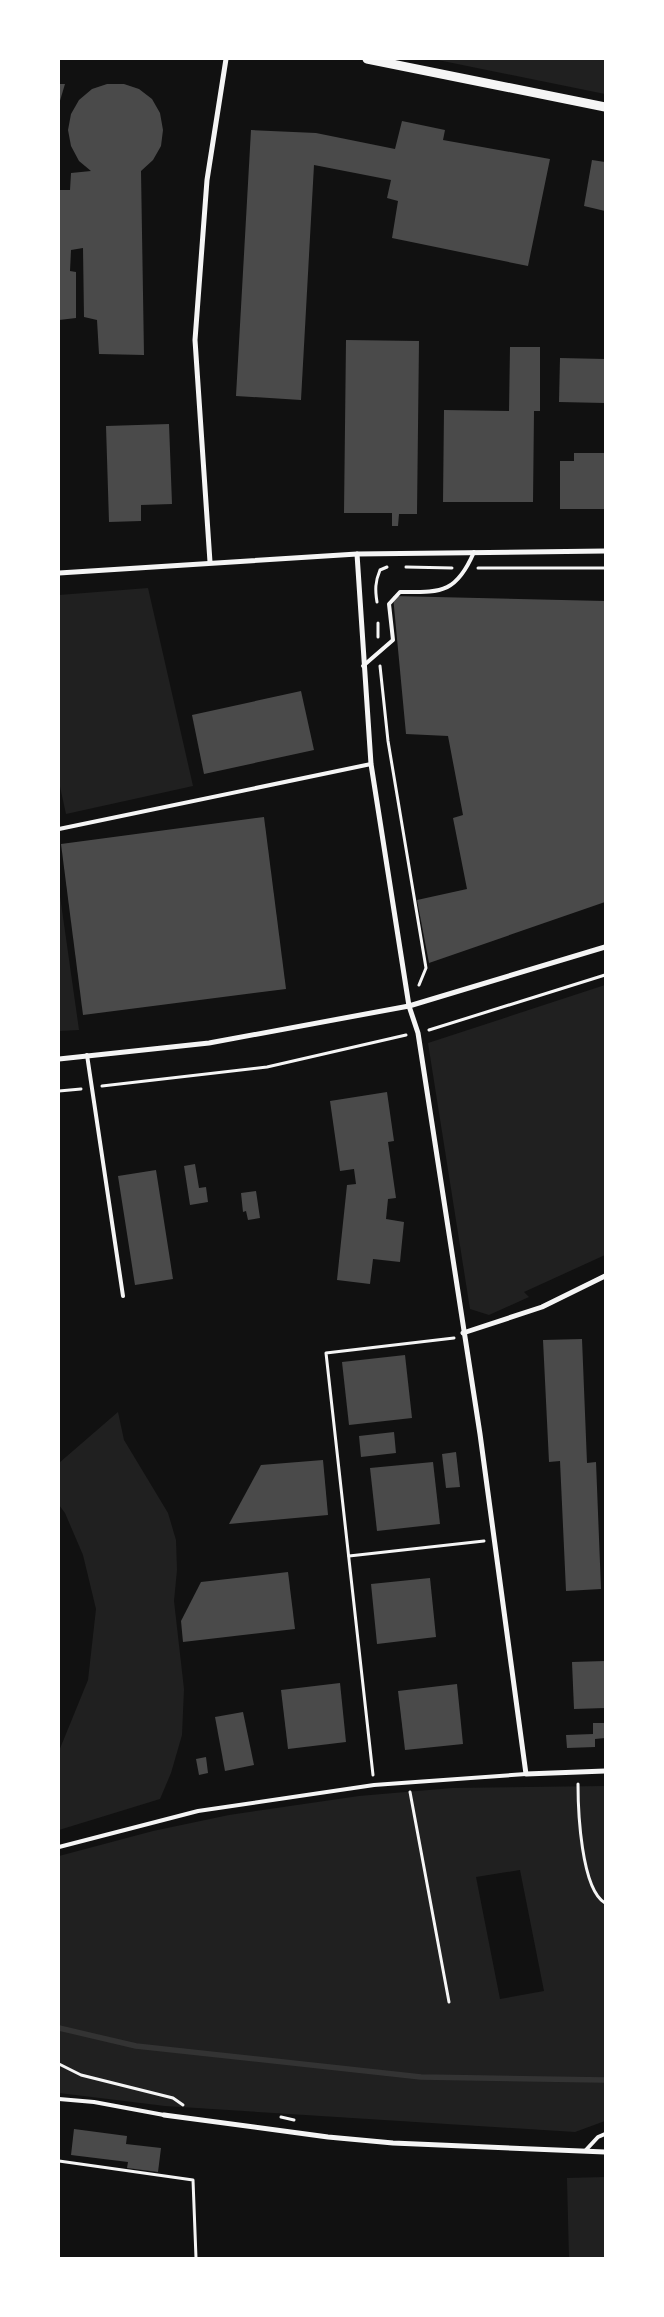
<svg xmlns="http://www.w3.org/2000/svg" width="664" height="2317" font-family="'Noto Serif',serif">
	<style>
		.green { fill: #202020; fill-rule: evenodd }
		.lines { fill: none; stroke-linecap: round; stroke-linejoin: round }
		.stream { stroke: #333; stroke-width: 5.5 }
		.building { fill: #4a4a4a }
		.path { stroke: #f5f5f5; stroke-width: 3 }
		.service { stroke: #f5f5f5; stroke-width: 4 }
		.minor { stroke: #f5f5f5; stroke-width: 5 }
		.tertiary { stroke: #f5f5f5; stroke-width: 9 }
	</style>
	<rect width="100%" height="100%" fill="#111"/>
	<!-- green -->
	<g class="green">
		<path d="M433,59H605V94Z"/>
		<path d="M148,588L193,786L66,814L59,782V595Z"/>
		<path d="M59,889L79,1030L59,1031Z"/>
		<path d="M605,985V1255L524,1292L529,1297L489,1315L470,1309L428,1043Z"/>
		<path d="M118,1412L124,1440L168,1513L176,1540L177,1570L174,1601L184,1689L182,1735L171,1773L160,1799L59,1830V1751L88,1680L96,1609L83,1555L65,1513L59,1505V1463Z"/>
		<path d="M605,1786V2121L575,2132L165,2106L59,2093V1856L153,1831L229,1815L359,1796L452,1788ZM520,1870L544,1991L500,1999L476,1877Z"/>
		<path d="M605,2177V2258H569L567,2178Z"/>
	</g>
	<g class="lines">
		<!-- stream -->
		<path class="stream" d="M59,2028L136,2046L421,2077L605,2080"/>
	</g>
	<!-- building -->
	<g class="building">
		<path d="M59,84H65L59,104Z"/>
		<path d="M107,84H124L139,89L152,99L160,113L163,130L161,146L153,160L141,171L144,355L99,354L97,320L84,317L83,248L71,250L70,271L76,272V318L59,320V190H70L71,173L91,171L79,161L71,146L68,130L71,114L79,100L92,89Z"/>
		<path d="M402,121L445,130L443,140L550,159L528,266L392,238L398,201L387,198L391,180L314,165L301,400L236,396L251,130L316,133L395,149Z"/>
		<path d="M592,160L605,162V211L584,206Z"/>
		<path d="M346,340L419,341L417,514H399L398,526H392V513H344Z"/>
		<path d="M510,347H540V411H534L533,502H443L444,410L509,411Z"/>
		<path d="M560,358L605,359V403L559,402Z"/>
		<path d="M169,424L172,504L141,505V521L109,522L106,426Z"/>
		<path d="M574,453H605V509H560V461H574Z"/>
		<path d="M393,596L605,601V902L429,963L417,900L467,889L453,818L463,815L448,736L406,734Z"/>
		<path d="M301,691L314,750L204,774L192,715Z"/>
		<path d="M264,817L286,989L83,1015L61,844Z"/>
		<path d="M387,1092L394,1141L388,1142L396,1198L388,1199L386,1219L404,1222L400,1262L373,1259L370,1284L337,1280L347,1185L356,1184L354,1169L340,1171L330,1101Z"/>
		<path d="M195,1164L199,1188L206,1187L208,1202L190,1205L184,1166Z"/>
		<path d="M156,1170L173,1279L135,1285L118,1176Z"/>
		<path d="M256,1191L260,1218L248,1220L246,1211L243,1212L241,1193Z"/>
		<path d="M582,1339L587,1463L596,1462L601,1589L566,1591L560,1461L549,1462L543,1340Z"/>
		<path d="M405,1355L412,1418L349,1425L342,1362Z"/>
		<path d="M394,1432L396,1453L361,1457L359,1436Z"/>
		<path d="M456,1452L460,1487L446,1488L442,1454Z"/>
		<path d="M323,1460L328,1515L229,1524L261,1465Z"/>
		<path d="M433,1462L440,1524L377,1531L370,1468Z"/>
		<path d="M288,1572L295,1629L183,1642L181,1621L201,1582Z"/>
		<path d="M430,1578L436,1637L377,1644L371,1584Z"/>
		<path d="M605,1661V1708L574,1709L572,1662Z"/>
		<path d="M340,1683L346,1742L288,1749L281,1690Z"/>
		<path d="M457,1684L463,1744L405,1750L398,1691Z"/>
		<path d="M243,1712L254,1765L225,1771L215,1717Z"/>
		<path d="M593,1723H605V1738L595,1739V1747L567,1748L566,1735L593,1734Z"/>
		<path d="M206,1757L208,1773L199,1775L196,1759Z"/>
		<path d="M74,2129L127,2136L126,2144L161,2148L158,2172L127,2168L128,2162L71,2155Z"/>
	</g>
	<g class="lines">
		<!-- path -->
		<g class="path">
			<path d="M406,567L452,568"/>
			<path d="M478,568H605"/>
			<path d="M377,602C375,590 375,582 380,570L387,567"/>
			<path d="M378,623V637"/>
			<path d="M380,666L388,741L426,968L419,985"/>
			<path d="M429,1030L605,975"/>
			<path d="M102,1086L267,1067L406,1035"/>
			<path d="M59,1091L81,1089"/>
			<path d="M349,1556L484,1541"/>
			<path d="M373,1775L326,1353L454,1338"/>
			<path d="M578,1784C578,1810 581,1889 605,1903"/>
			<path d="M410,1792L449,2002"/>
			<path d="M59,2064L81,2075L173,2098L183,2105"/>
			<path d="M281,2117L294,2120"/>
			<path d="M59,2161L193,2180L196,2258"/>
		</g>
		<!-- service -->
		<g class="service">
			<path d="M363,666L393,640L389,604L400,592C441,592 456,594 474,552"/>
			<path d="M59,829L371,764"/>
			<path d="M87,1055L123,1296"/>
			<path d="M59,1847L198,1811L374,1785L526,1774"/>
			<path d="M59,2099L94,2102L164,2115"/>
			<path d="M585,2151L598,2137L605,2134"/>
		</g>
		<!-- minor -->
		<g class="minor">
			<path d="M357,554L371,764L409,1006L418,1033L480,1434L526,1774L605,1771"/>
			<path d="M210,562L195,340L207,180L226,59"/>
			<path d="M59,573L357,554L605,551"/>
			<path d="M59,1059L209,1043L409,1006L605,947"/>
			<path d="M463,1333L542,1307L605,1276"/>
			<path d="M164,2115L328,2137L393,2143L605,2152"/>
		</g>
		<!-- tertiary -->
		<path class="tertiary" d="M367,59L605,107"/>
	</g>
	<!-- border -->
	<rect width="664" height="2317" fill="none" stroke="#ffffff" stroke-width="120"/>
</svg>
